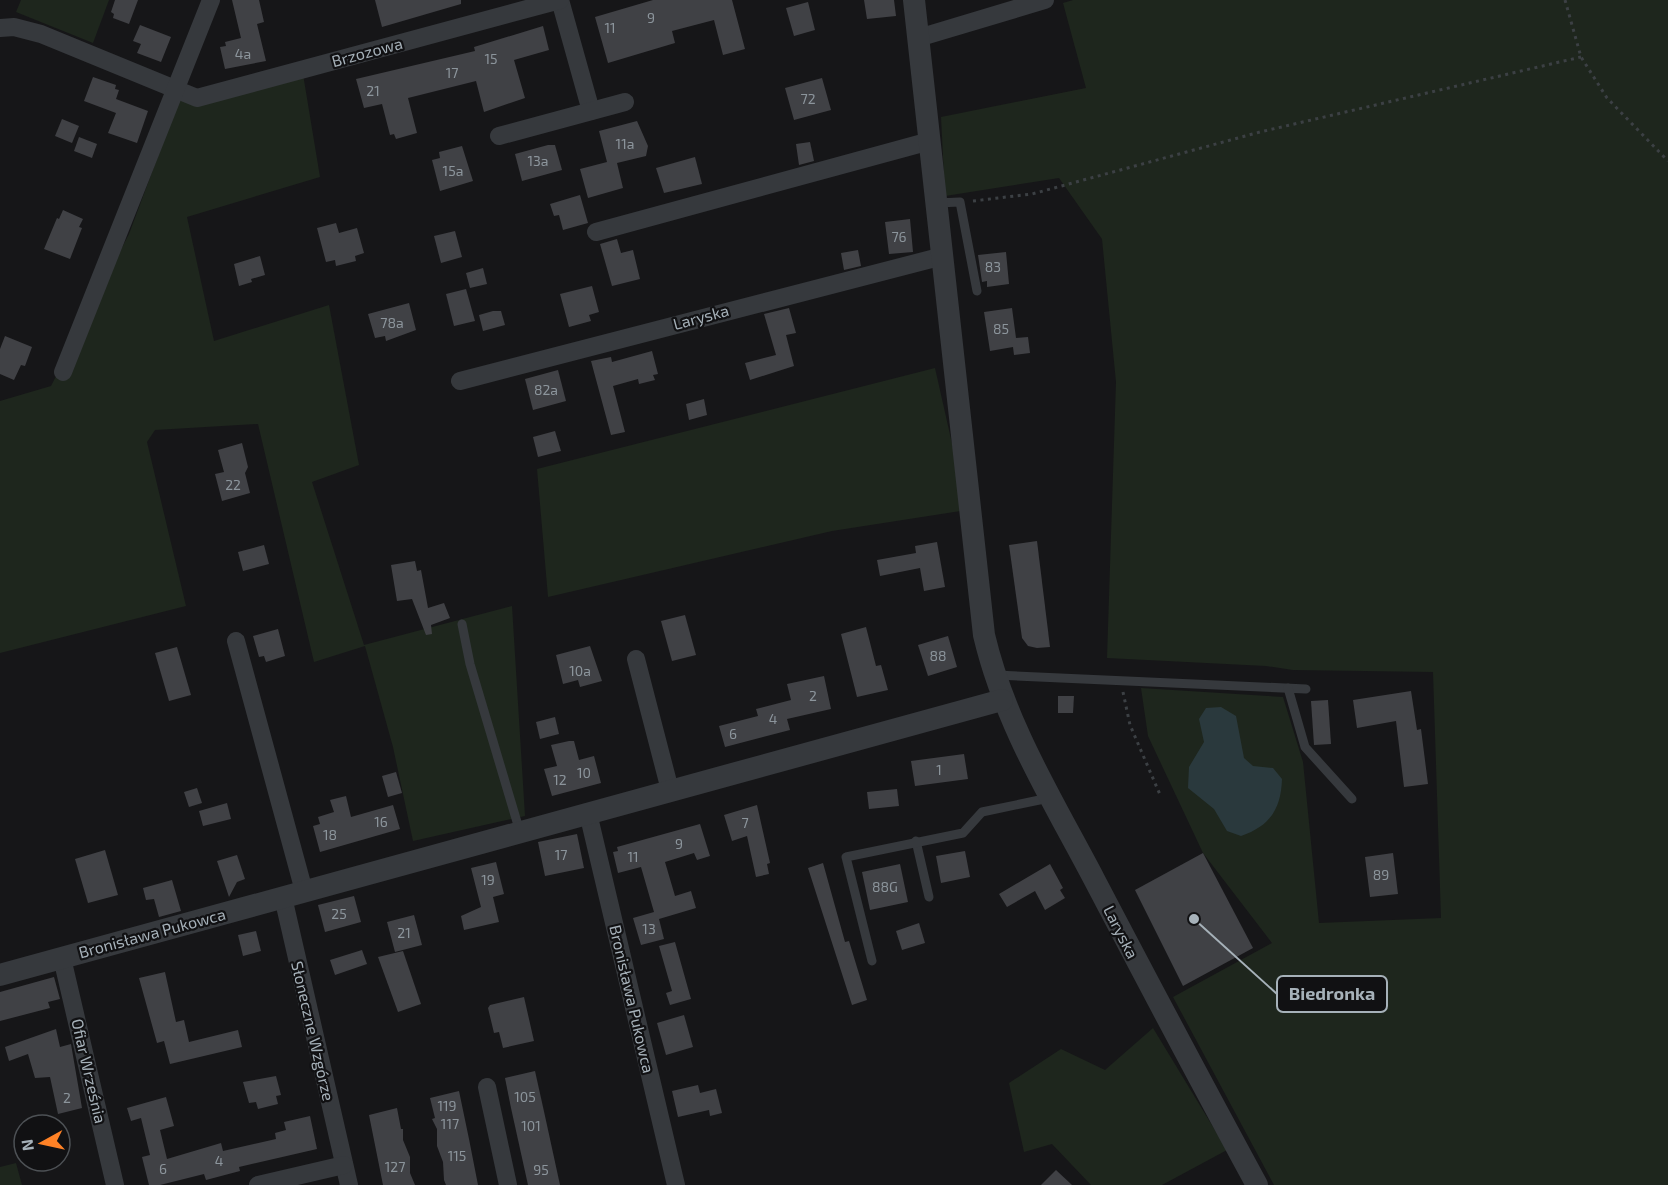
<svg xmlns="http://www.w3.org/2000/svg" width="1668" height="1185" font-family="'Exo 2',sans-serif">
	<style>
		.green { fill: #1e261d }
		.water { fill: #2a393d }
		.building { fill: #404145 }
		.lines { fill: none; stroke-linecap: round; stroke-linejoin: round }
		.path { stroke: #3c4044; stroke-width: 3; stroke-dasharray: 3 4.5; stroke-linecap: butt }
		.service { stroke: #36393d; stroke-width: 9 }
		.minor { stroke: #36393d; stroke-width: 18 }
		.tertiary { stroke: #36393d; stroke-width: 22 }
		.labels { text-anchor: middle; stroke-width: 4.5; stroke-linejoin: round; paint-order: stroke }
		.number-label { font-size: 14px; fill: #8c959c }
		.street-label { font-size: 16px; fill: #a6b1b9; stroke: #111113 }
		.leader { fill: none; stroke: #a6b1b9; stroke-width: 2 }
		.callout-dot { fill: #a6b1b9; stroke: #111113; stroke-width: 2 }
		.callout { fill: #111113; stroke: #a6b1b9; stroke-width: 2 }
		.callout-label { font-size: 18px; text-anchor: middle; font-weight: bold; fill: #a6b1b9 }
	</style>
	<rect width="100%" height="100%" fill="#161618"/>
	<!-- green -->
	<g class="green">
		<path d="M21,0H109L93,43L16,12Z"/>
		<path d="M1073,0H1668V1185H1274L1173,997L1272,943L1203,853L1148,736L1141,688L1283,697L1303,762L1319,923L1441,918L1433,672L1293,670L1266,666L1107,658L1116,382L1102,239L1059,178L945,196L941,117L1086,88L1063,3Z"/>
		<path d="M302,68L320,177L187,217L214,341L329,305L359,465L312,482L364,645L512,606L525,816L413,841L393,747L365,646L314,662L258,424L155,430L147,442L186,606L0,653V401L51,386L129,234L180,97Z"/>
		<path d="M935,368L967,510L832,531L548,597L537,469Z"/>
		<path d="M1153,1028L1227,1150L1162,1185H1091L1052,1144L1024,1152L1009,1083L1061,1049L1105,1070Z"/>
		<path d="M16,1163L22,1185H0V1167Z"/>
	</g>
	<!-- water -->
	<path class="water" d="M1221,707L1236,716L1244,758L1253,766L1273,768L1282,779C1281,809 1270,826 1241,836L1227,831L1214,809L1188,788L1189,767L1204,742L1199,719L1206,708Z"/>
	<!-- building -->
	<g class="building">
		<path d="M115,0H138L129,24L113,18L114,14L111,12Z"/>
		<path d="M232,0H259L264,22L257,24L266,61L225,69L220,47L226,46L225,42L241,38Z"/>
		<path d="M375,0H461V4L382,27Z"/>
		<path d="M653,0H732L745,49L723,55L714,20L672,31L675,43L608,63L595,17Z"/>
		<path d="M864,0H894L896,16L867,19Z"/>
		<path d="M808,2L815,30L794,36L786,8Z"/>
		<path d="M140,25L171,37L161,62L137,53L141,44L133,41Z"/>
		<path d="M543,26L549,50L514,60L525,98L484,112L476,81L408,98L417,133L396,139L394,134L390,135L382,104L364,108L356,79L475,51L474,47Z"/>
		<path d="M93,77L116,85L115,89L119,90L116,99L148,111L137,143L108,133L116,113L84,101Z"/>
		<path d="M822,78L831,110L794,120L785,88Z"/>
		<path d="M62,119L79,126L72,143L55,136Z"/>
		<path d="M637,121L648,146L646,156L617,163L623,188L588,198L580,169L607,162L599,131Z"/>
		<path d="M79,137L97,144L92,158L74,151Z"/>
		<path d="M810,142L814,161L799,165L796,144Z"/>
		<path d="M548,145H555L562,170L522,181L515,154Z"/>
		<path d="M462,146L473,181L440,191L432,160L440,158L439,152Z"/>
		<path d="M695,157L702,184L664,193L656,168Z"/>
		<path d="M580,195L588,223L563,230L559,215L554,216L550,204Z"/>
		<path d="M63,210L83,219L79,227L82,228L70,259L44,249L57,218L59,219Z"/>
		<path d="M910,219L913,252L889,254L885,222Z"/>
		<path d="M336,223L339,233L357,228L364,253L355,256L356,261L336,266L335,260L326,262L317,228Z"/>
		<path d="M455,231L462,257L441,263L434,236Z"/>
		<path d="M617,239L621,253L633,250L640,279L612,286L600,244Z"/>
		<path d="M858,250L861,266L844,270L841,253Z"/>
		<path d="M1006,252L1009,284L987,287V281L982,282L978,255Z"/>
		<path d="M260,256L265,275L251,279L252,282L239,286L234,264Z"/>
		<path d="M483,268L487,284L470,288L466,273Z"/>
		<path d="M592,286L599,312L589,315L591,321L569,327L560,294Z"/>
		<path d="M466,289L475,321L454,326L446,294Z"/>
		<path d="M409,303L416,330L386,341L385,336L375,338L368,314Z"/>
		<path d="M789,308L796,333L786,335L794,366L750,380L745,363L776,355L764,314Z"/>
		<path d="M1012,308L1016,338L1028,337L1030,353L1014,355L1013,347L990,351L984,312Z"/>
		<path d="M493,311H501L505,325L483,331L479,315Z"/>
		<path d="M5,336L32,347L25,366L21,365L14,380L0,374V349Z"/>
		<path d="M652,351L658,374L653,375L655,380L639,384L638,379L613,386L625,432L611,435L591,361L611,357L612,362Z"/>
		<path d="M558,370L566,401L533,410L525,379Z"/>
		<path d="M704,399L707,415L689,420L686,404Z"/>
		<path d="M555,431L561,451L538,457L533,437Z"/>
		<path d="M242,443L248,467L245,473L250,493L222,501L215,474L224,472L218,450Z"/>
		<path d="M1037,541L1050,647L1037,648L1028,646L1022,638L1009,545Z"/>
		<path d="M937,542L945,587L924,591L920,568L880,576L877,560L916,553L915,546Z"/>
		<path d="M264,545L269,564L243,571L238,552Z"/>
		<path d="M415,561L417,571L421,570L428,608L444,603L450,618L431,625L432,634L426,635L412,599L397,601L391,565Z"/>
		<path d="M685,615L696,655L672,661L661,621Z"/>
		<path d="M866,627L876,666L881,665L888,690L857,697L841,634Z"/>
		<path d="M278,629L285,656L266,662L264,656L259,657L253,636Z"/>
		<path d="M948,636L957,667L928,676L918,645Z"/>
		<path d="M590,646L602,681L580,687L578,680L563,684L556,655Z"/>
		<path d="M177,647L191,695L169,701L155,653Z"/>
		<path d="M824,676L831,709L787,719L790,730L725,747L719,726L758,716L756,709L791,700L787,684Z"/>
		<path d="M1411,691L1417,730L1421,729L1428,784L1404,787L1396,721L1357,728L1353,700Z"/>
		<path d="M1058,696H1074L1073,713H1058Z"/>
		<path d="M1328,700L1331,744L1314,745L1311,701Z"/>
		<path d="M555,717L559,734L540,739L536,722Z"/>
		<path d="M569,741H574L579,760L594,756L601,783L552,796L544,769L557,766L551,745Z"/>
		<path d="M964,754L968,779L915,786L911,761Z"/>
		<path d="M396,772L402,793L388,797L382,776Z"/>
		<path d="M197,788L202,803L189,807L184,792Z"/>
		<path d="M897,789L899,806L869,809L867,792Z"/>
		<path d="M346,796L351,817L393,805L400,829L320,852L313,826L320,824L318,817L334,812L330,800Z"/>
		<path d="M227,803L231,819L203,826L199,811Z"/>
		<path d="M757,805L770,863L767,864L769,874L756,877L747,836L732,841L724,815Z"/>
		<path d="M700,824L710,856L697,860L694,853L665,862L675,896L691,891L696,908L659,919L664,939L641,945L633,918L654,912L641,867L618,873L613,852L618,851L617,847Z"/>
		<path d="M577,834L584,868L545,876L538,842Z"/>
		<path d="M105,850L118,895L88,903L75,859Z"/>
		<path d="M965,851L970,877L941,883L936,856Z"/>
		<path d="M1203,853L1253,948L1183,986L1135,890Z"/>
		<path d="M1393,853L1398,894L1370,897L1365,857Z"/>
		<path d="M237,855L245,879L237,882L229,897L217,861Z"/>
		<path d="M496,862L504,894L493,897L499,922L464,930L461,916L481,907L471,868Z"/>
		<path d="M823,863L845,942L849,941L867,1000L852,1005L808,868Z"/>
		<path d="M900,864L908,902L870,910L862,872Z"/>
		<path d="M1050,864L1063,888L1060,890L1065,898L1045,910L1035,891L1007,907L999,894Z"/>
		<path d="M172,880L181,911L159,917L154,899L146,900L143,888Z"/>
		<path d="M354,896L361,922L325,932L318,905Z"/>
		<path d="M414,915L422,945L395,952L387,922Z"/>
		<path d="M919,923L925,943L902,950L896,931Z"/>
		<path d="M256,931L261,951L243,956L238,935Z"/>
		<path d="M675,942L691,999L670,1005L666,993L672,991L659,946Z"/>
		<path d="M362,950L367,964L335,975L330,960Z"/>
		<path d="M403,951L421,1004L398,1012L378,957Z"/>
		<path d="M165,972L176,1022L184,1020L189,1042L238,1030L242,1047L170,1064L164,1041L157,1043L139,978Z"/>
		<path d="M54,977L60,999L48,1002L50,1008L0,1021V992Z"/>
		<path d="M524,997L534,1041L503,1048L499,1032L494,1033L488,1008L490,1005Z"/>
		<path d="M684,1015L693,1047L666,1055L657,1023Z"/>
		<path d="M56,1029L60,1047L71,1044L82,1108L58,1114L50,1077L35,1078L28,1054L9,1061L5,1047Z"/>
		<path d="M535,1071L545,1116L560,1185H528L511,1108L505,1078Z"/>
		<path d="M276,1076L281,1095L276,1096L278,1104L258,1109L256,1102L249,1103L243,1082Z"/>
		<path d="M698,1085L700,1093L716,1089L722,1113L710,1116L709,1110L678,1117L672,1091Z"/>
		<path d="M459,1091L469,1139L478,1185H446L444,1180L443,1162L437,1146V1129L432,1119L435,1118L430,1098Z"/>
		<path d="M166,1097L174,1126L160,1130L167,1159L221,1143L223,1151L276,1139L275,1133L286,1130L284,1122L310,1116L317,1149L239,1167L240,1171L206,1180L204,1174L160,1185H149L142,1157L150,1155L141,1118L131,1121L127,1108Z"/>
		<path d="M397,1108L401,1129H403V1140L410,1157V1173L415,1185H383L369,1115Z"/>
		<path d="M1056,1170L1072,1185H1041Z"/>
	</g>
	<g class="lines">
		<!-- path -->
		<g class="path">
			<path d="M1565,0L1581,57L1607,98L1668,161"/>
			<path d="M973,201L1032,194L1260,132L1581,57"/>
			<path d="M1123,692L1130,725L1161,797"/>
		</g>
		<!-- service -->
		<g class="service">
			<path d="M937,203L960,202L977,291"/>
			<path d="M462,624L470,664L520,832"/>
			<path d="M996,675L1306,689"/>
			<path d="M1288,688L1305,747L1352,799"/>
			<path d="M916,841L929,897"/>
			<path d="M872,961L846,857L963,833L982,812L1049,798"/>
		</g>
		<!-- minor -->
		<g class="minor">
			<path d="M560,0L591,111"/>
			<path d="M0,28L14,27L41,34L197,98L560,0"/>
			<path d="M918,38L1045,0"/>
			<path d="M499,136L625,102"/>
			<path d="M596,232L930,141"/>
			<path d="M63,372L211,0"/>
			<path d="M460,381L943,256"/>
			<path d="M236,641L304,891"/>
			<path d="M636,659L670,790"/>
			<path d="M588,813L676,1185"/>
			<path d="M283,897L349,1185"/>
			<path d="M62,958L115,1185"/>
			<path d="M487,1087L508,1185"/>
			<path d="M258,1185L344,1165"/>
		</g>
		<!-- tertiary -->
		<g class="tertiary">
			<path d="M914,0L984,635C1005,724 1052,799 1094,879C1148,982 1202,1084 1257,1185"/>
			<path d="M0,975L1002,700"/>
		</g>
	</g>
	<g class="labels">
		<!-- number labels -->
		<g class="number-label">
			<text x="651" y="23">9</text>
			<text x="610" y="33">11</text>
			<text x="243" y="59">4a</text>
			<text x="491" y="64">15</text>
			<text x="452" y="78">17</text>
			<text x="373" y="96">21</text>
			<text x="808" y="104">72</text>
			<text x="625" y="149">11a</text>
			<text x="538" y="166">13a</text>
			<text x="453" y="176">15a</text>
			<text x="899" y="242">76</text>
			<text x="993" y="272">83</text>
			<text x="392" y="328">78a</text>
			<text x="1001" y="334">85</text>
			<text x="546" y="395">82a</text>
			<text x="233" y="490">22</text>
			<text x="938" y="661">88</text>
			<text x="580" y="676">10a</text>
			<text x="813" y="701">2</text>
			<text x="773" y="724">4</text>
			<text x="733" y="739">6</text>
			<text x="939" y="775">1</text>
			<text x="584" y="778">10</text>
			<text x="560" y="785">12</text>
			<text x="381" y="827">16</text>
			<text x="745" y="828">7</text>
			<text x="330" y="840">18</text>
			<text x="679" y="849">9</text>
			<text x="561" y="860">17</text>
			<text x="633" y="862">11</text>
			<text x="1381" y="880">89</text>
			<text x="488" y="885">19</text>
			<text x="885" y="892">88G</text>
			<text x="339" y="919">25</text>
			<text x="649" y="934">13</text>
			<text x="404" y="938">21</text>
			<text x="525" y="1102">105</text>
			<text x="67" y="1103">2</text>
			<text x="447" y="1111">119</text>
			<text x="450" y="1129">117</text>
			<text x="531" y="1131">101</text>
			<text x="457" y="1161">115</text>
			<text x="219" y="1166">4</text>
			<text x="395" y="1172">127</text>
			<text x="163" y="1174">6</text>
			<text x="541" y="1175">95</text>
		</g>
		<!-- street labels -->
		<g class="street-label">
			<text transform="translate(367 52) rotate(-15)" y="6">Brzozowa</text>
			<text transform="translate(701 317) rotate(-15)" y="6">Laryska</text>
			<text transform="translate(1121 932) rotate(63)" y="6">Laryska</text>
			<text transform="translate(152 933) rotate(-15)" y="6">Bronisława Pukowca</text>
			<text transform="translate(632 999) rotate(77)" y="6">Bronisława Pukowca</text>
			<text transform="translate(313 1031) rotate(77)" y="6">Słoneczne Wzgórze</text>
			<text transform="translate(89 1071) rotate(77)" y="6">Ofiar Września</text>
		</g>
	</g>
	<!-- callouts -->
	<path class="leader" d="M1194 919L1277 994"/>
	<circle class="callout-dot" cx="1194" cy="919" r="6"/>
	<rect class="callout" x="1277" y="976" width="110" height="36" rx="6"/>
	<g class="callout-label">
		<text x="1332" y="1000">Biedronka</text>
	</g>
	<!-- north arrow -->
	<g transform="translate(42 1143) rotate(262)"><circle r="28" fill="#111113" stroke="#4d5155" stroke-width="1.5"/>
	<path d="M0-4.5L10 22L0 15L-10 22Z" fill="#ff8226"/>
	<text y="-9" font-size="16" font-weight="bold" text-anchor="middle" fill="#a6b1b9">N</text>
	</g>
</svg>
